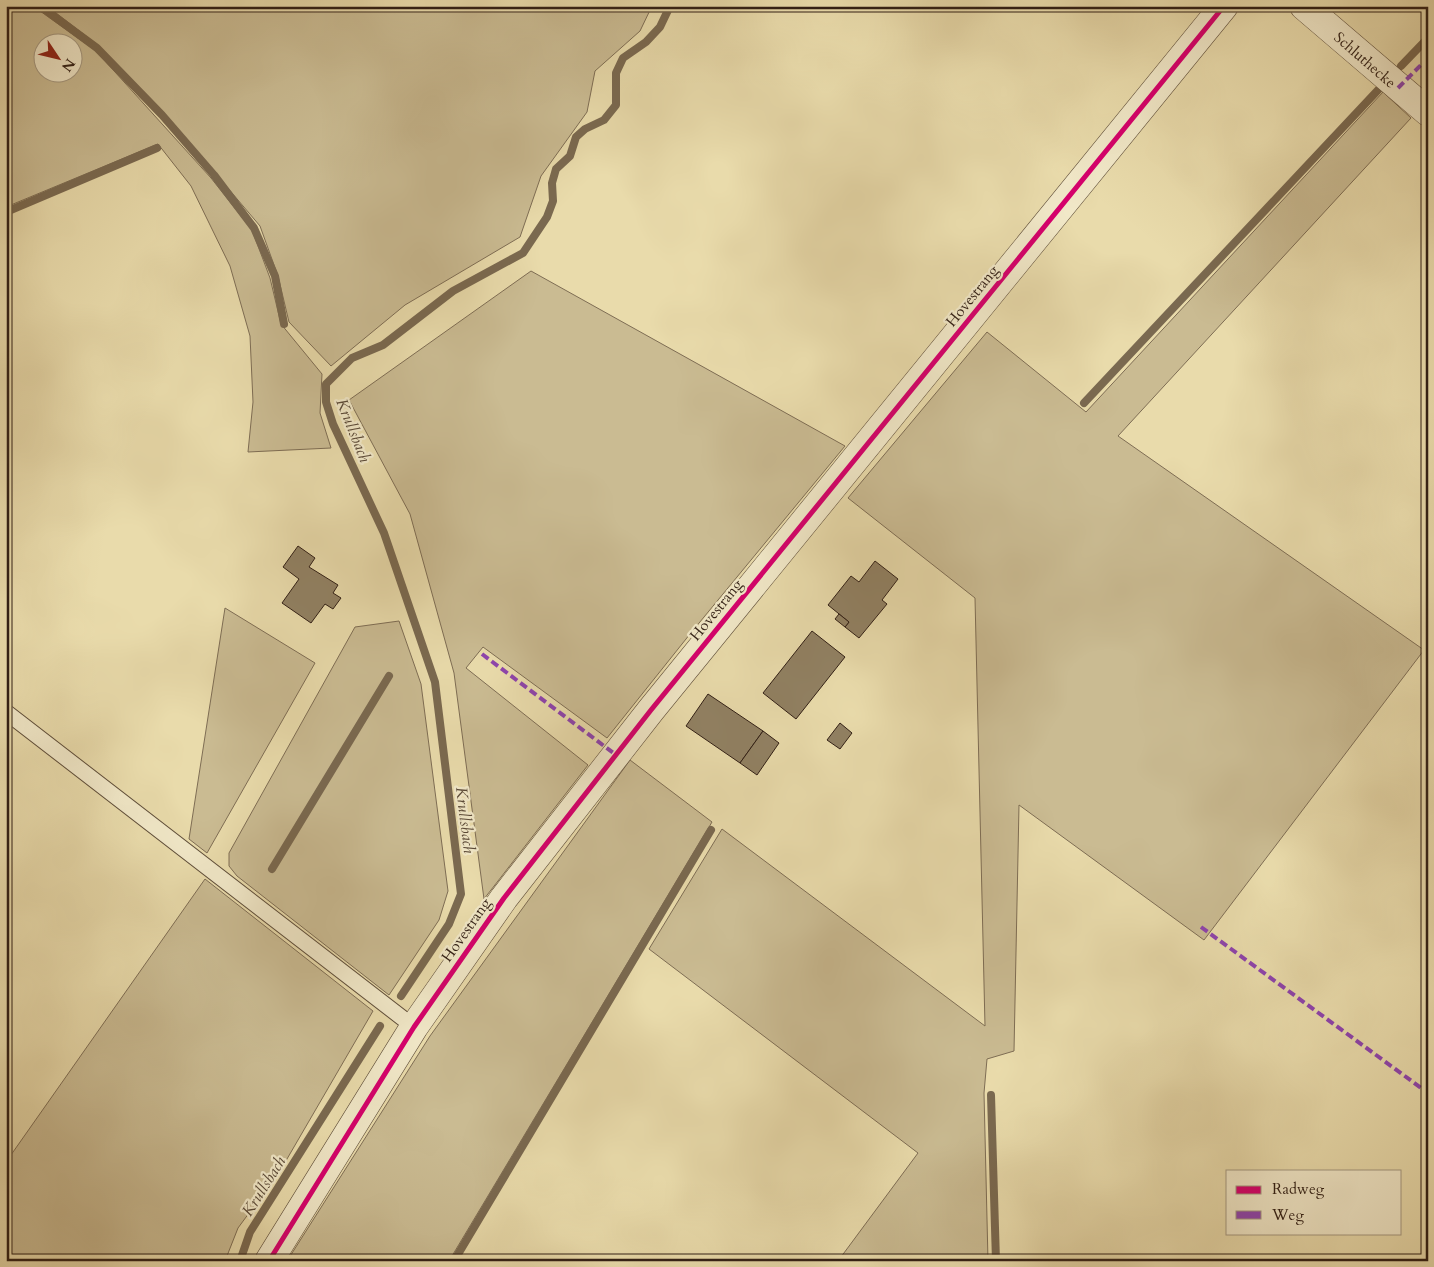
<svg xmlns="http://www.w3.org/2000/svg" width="1434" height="1267" font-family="Cardo,serif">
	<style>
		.green { fill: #cabb92; stroke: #7e6d54; fill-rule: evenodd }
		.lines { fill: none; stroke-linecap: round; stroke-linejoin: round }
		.stream { stroke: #7a6950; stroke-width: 8 }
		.building { fill: #918163; stroke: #311f15 }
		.service-casing { stroke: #5f4e3a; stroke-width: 17 }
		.minor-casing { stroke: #5f4e3a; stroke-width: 29 }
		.service { stroke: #f1e8c8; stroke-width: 15 }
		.minor { stroke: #f1e8c8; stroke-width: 28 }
		.quiet { stroke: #8e44ad; stroke-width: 4; stroke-dasharray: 8 4; stroke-linecap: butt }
		.cycleway-casing { stroke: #f1e8c8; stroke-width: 8 }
		.cycleway { stroke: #d6006c; stroke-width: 5 }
		.labels { text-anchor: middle; stroke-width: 4.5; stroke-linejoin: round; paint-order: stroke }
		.street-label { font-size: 15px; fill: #311f15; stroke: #f1e8c8 }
		.water-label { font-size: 16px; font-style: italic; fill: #5b4a38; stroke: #f1e8c8 }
	</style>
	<rect width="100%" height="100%" fill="#e9dbab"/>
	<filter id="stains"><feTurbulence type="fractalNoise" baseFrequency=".004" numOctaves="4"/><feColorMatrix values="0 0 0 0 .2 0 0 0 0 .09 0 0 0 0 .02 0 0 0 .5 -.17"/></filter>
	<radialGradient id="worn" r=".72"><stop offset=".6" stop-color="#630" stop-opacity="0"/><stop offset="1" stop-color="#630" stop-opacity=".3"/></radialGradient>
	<!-- green -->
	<g class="green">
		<path d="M6,6H33L96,51L211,178L252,230L270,278L281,324L322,374L320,413L331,448L248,452L253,402L250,336L230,266L191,186L158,144L6,207ZM42,42H72V72H42Z"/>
		<path d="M47,6H652L640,31L595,71L587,112L541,176L520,237L405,305L331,366L289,322L278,276L260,226L165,114L99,46Z"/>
		<path d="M1383,92L1411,118L1118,436L1424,650L1204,940L1019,805L1014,1051L987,1059L984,1093L988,1261H838L918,1153L649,949L722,829L985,1026L975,598L848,498L987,332L1086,412Z"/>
		<path d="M531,271L845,446L690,634L607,738L483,647L466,668L588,765L484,899L454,673L410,514L349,400Z"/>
		<path d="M225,608L315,663L207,853L189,839Z"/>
		<path d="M399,621L421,684L448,891L439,920L389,995L237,876L229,866V853L355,627Z"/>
		<path d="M630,760L712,822L449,1261H287L430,1036Z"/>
		<path d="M205,879L373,1011L280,1171L238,1228L225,1261H6V1162Z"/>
	</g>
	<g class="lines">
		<!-- stream -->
		<g class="stream">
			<path d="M40,6L97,48L162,115L214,175L254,228L275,276L284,324"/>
			<path d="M1401,66L1428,38"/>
			<path d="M6,212L157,148"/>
			<path d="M1084,403L1379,89"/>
			<path d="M272,869L389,676"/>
			<path d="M401,996L449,924L461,894L435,682L384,533L333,424L326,402V384L352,358L383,345L453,291L523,253L547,217L553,201L552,183L556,169L570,156L576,137L585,129L604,120L616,105V73L623,58L646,42L660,27L670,6"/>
			<path d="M991,1095L996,1261"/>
			<path d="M240,1261L250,1232L380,1026"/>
			<path d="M454,1261L711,830"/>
		</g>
	</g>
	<!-- building -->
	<g class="building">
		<path d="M298,546L315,558L309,567L338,585L333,593L341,598L333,609L325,604L311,623L282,603L299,579L283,567Z"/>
		<path d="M875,561L898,579L882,600L887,604L859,638L845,627L849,622L828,605L851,576L859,582Z"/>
		<path d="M839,614L849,622L845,627L835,619Z"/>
		<path d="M812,631L845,657L796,719L763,693Z"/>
		<path d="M708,694L763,731L740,763L686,726Z"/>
		<path d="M840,723L852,733L840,749L827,740Z"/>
		<path d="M763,731L779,743L757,775L740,763Z"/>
	</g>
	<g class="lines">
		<!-- service casing -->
		<g class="service-casing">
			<path id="service" d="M6,712L414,1027"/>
		</g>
		<!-- minor casing -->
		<g class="minor-casing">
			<g id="minor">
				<path d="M1304,6L1428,112"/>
				<path d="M269,1261L414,1027L504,898L651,710L1224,6"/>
			</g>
		</g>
		<!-- service -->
		<use href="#service" class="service"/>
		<!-- minor -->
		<use href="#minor" class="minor"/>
		<!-- quiet -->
		<g class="quiet">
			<path d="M1398,88L1428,58"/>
			<path d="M482,654L616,755"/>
			<path d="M1201,927L1428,1093"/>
		</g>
		<!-- cycleway casing -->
		<g class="cycleway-casing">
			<path id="cycleway" d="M269,1261L414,1027L504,898L651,710L1224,6"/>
		</g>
		<!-- cycleway -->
		<use href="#cycleway" class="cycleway"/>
	</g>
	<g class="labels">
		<!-- street labels -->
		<g class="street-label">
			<text transform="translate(1365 60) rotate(41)" y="5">Schluthecke</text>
			<text transform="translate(972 296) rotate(-51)" y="5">Hovestrang</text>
			<text transform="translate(716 610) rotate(-51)" y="5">Hovestrang</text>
			<text transform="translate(466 930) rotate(-55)" y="5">Hovestrang</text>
		</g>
		<!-- water labels -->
		<g class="water-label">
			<text transform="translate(354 430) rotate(68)" y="6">Krullsbach</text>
			<text transform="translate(466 820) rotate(83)" y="6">Krullsbach</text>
			<text transform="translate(263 1186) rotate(-58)" y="6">Krullsbach</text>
		</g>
	</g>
	<!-- margin -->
	<rect width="1434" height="1267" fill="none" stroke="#e9dbab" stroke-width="25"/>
	<rect x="8" y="8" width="1419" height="1252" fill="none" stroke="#311f15" stroke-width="2.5"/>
	<rect x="12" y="12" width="1409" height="1242" fill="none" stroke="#311f15"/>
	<!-- legend -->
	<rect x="1226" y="1170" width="175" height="65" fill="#f1e8c8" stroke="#a49880"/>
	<rect x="1236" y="1186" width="25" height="8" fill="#d6006c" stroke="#a49880"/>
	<text x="1272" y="1194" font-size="15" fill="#311f15">Radweg</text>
	<rect x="1236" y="1211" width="25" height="8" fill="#8e44ad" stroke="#a49880"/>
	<text x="1272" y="1220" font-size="15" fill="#311f15">Weg</text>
	<!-- north arrow -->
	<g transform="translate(58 58) rotate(125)"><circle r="24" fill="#f1e8c8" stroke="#a49880"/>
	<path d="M0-4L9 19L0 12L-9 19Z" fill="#8f2418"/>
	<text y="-8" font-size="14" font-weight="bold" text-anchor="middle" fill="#311f15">N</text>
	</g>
	<rect width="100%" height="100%" filter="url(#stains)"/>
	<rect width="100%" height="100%" fill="url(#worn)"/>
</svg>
